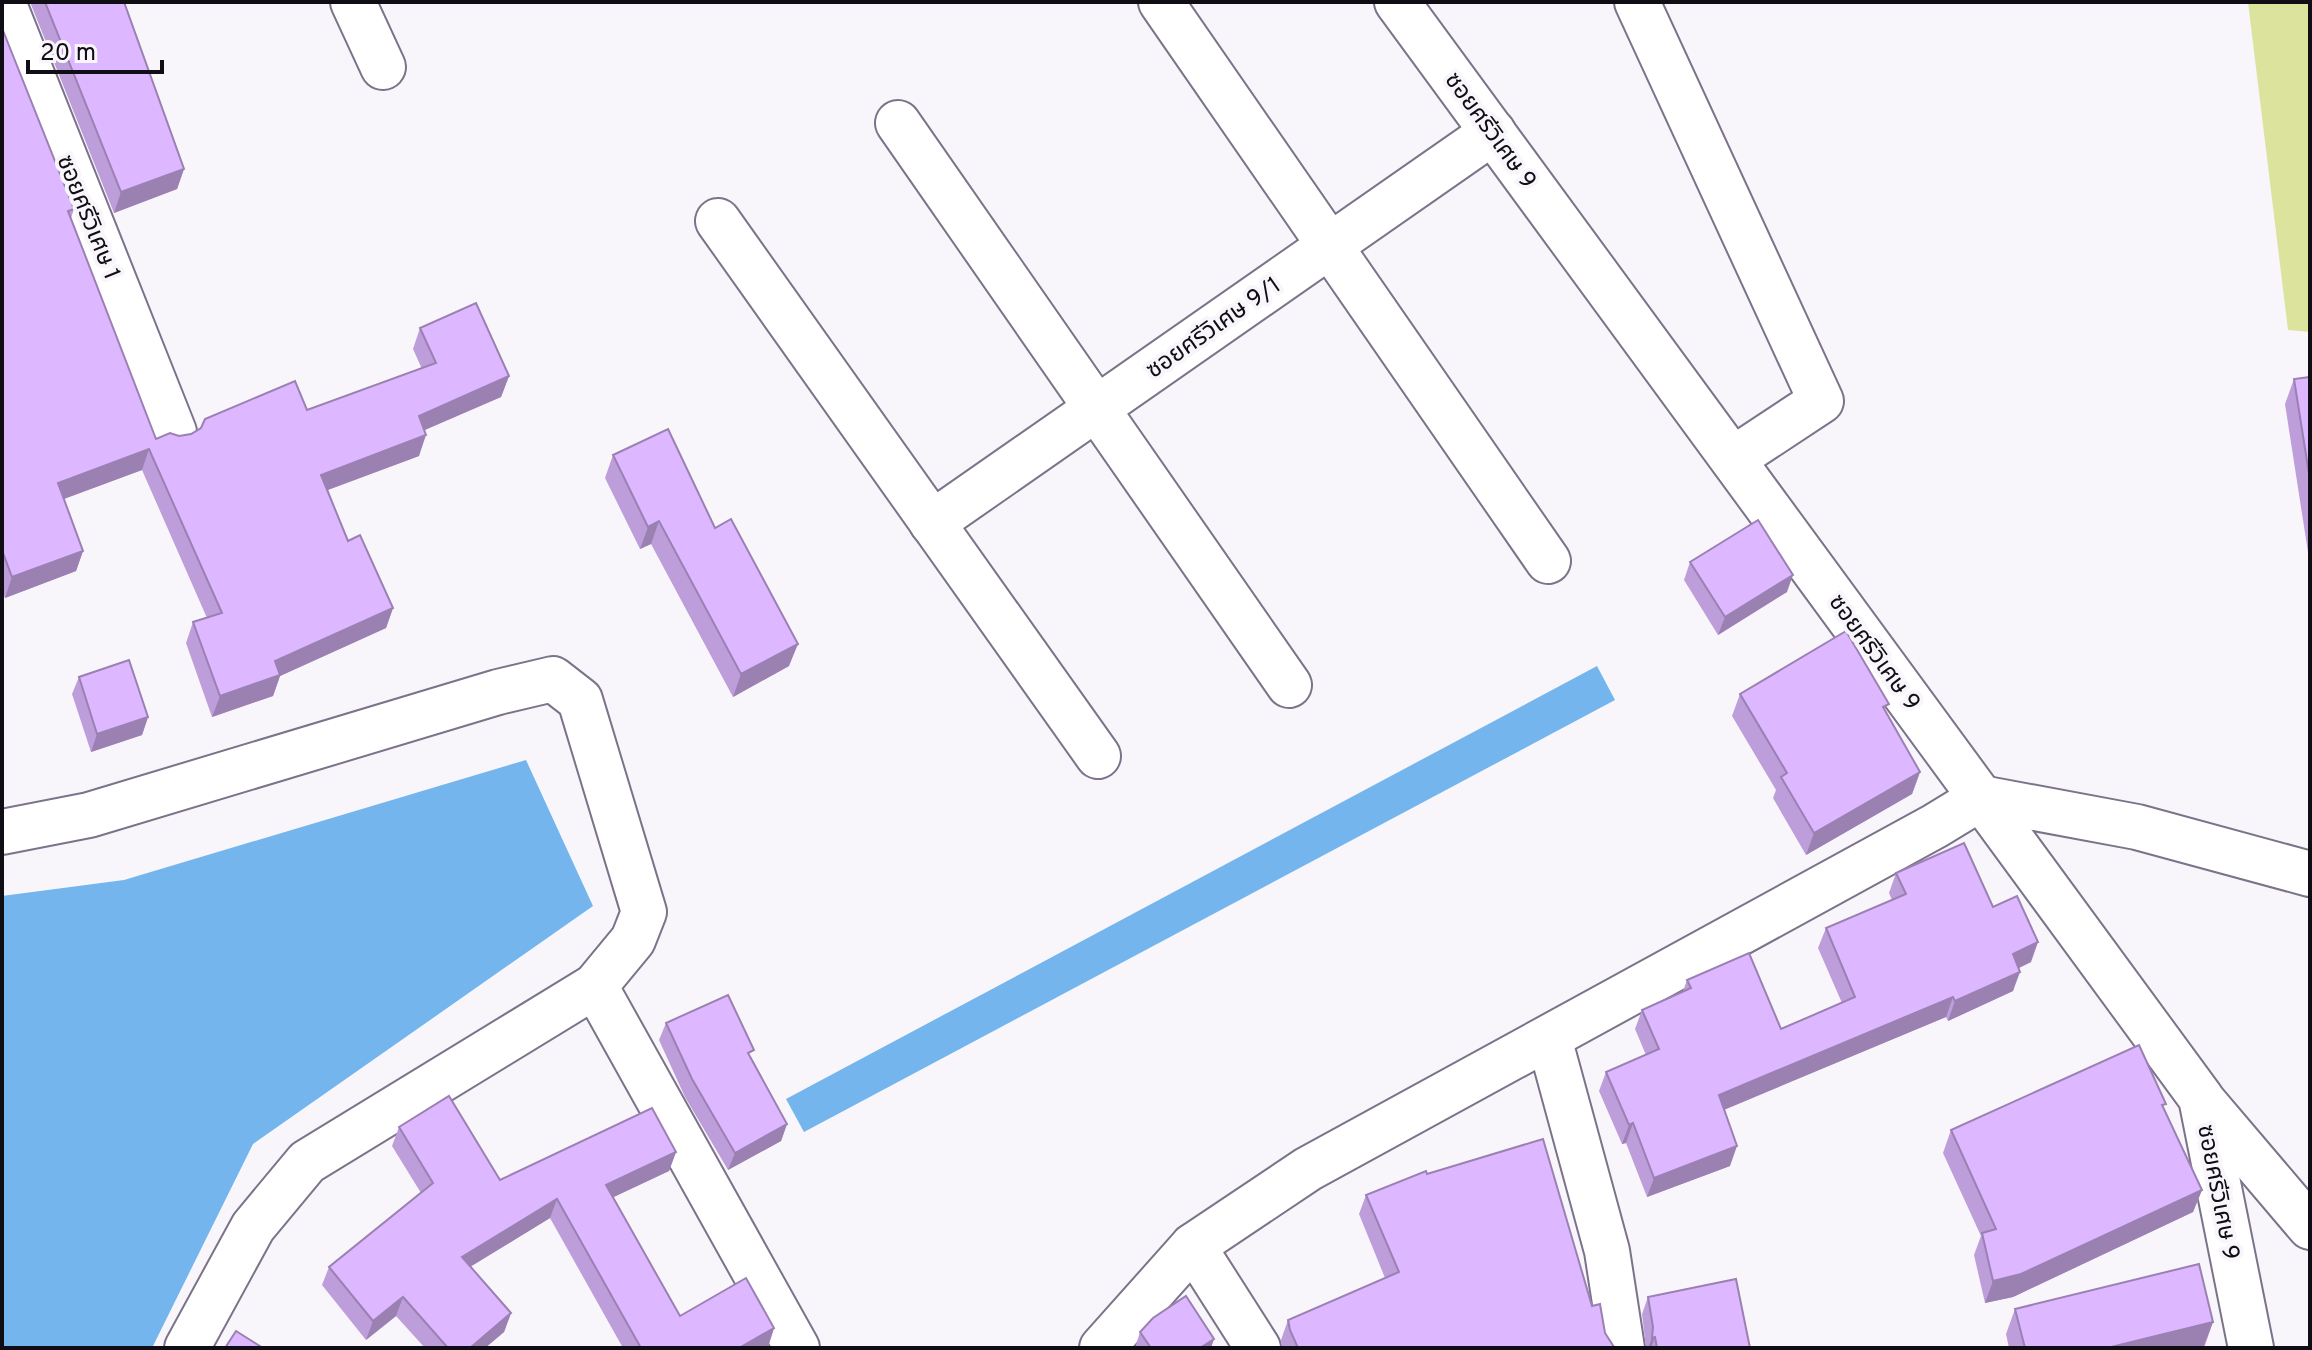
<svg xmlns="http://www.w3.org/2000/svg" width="2312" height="1350" font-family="Overpass,'Noto Sans Thai',sans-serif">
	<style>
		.green { fill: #dce39c }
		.water { fill: #74b5ed }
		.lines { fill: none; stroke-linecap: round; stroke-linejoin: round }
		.minor-casing { stroke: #7b7389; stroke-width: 48 }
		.minor { stroke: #fff; stroke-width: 44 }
		.wall { fill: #be9ddb }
		.shaded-wall { fill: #9b80b2 }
		.building { fill: #ddb7ff; stroke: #9b80b2; stroke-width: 2 }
		.labels { text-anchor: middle; stroke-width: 8; stroke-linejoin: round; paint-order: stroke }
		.street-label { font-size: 24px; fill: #100d15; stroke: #f8f6fb }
	</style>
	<rect width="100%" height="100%" fill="#f8f6fb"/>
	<!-- green -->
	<path class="green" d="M2248,2H2310V332L2288,330Z"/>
	<!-- water -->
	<g class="water">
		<path d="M1597,666L1615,700L804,1132L786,1099Z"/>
		<path d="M526,760L593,906L253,1144L152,1348H2V896L124,880Z"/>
	</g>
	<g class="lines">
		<!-- minor casing -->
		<g class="minor-casing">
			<g id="minor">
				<path d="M3,2L174,432"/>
				<path d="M353,2L383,67"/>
				<path d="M1161,2L1548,561"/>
				<path d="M1397,2L2201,1098L2251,1348"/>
				<path d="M1637,2L1821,401L1733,459"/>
				<path d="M898,123L1289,685"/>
				<path d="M718,221L1098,756"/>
				<path d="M932,523L1493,132"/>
				<path d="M2,832L89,815L498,692L553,679L580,700L644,912L633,940L595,986L307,1162L253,1227L187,1348"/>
				<path d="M595,986L797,1348"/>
				<path d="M1549,1038L1607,1251L1622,1348"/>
				<path d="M2202,1100L2310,1227"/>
				<path d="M1193,1246L1258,1348"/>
				<path d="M1102,1348L1193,1246L1308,1169L1935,826L1981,798L2137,827L2310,874"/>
			</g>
		</g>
		<!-- minor -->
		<use href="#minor" class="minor"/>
	</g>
	<!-- wall -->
	<g class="wall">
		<path d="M30,2H124L184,169L177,189L114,213Z"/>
		<path d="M2,28L74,209L71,218L156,439L191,434L307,410L422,369L413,349L420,328L509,376L501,397L424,430L419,456L328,490L348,541L393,608L386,628L280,676L273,696L212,717L186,643L193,622L207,618L142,470L64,499L83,551L76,571L5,598L2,591Z"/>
		<path d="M2310,377V565L2285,404L2294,379Z"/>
		<path d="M613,455L715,528L789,666L733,697L651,544L640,549L605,478Z"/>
		<path d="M1690,562L1787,592L1718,635L1684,580Z"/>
		<path d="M79,677L148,717L142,735L91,752L72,694Z"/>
		<path d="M1740,694L1886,711L1920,772L1912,794L1806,855L1773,798L1776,790L1732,716Z"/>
		<path d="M1896,873L1993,907L2031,962L2019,968L2013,991L1948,1021L1946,1017L1724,1109L1730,1166L1647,1197L1626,1143L1622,1144L1599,1091L1606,1072L1646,1055L1635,1029L1642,1010L1683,991L1687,980L1781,1029L1842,1003L1818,948L1826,928L1892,900L1889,893Z"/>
		<path d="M666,1023L751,1057L787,1124L781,1141L728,1170L685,1097L659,1040Z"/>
		<path d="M2164,1108L2202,1190L2193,1212L2013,1297L1985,1303L1974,1255L1981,1236L1943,1153L1951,1130Z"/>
		<path d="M399,1127L500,1180L676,1152L669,1171L613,1197L680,1316L774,1328L768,1347L765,1348H623L550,1218L470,1267L511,1313L504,1332L485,1348H425L396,1316L366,1340L322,1285L329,1267L421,1193L392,1146Z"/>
		<path d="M1427,1174L1592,1306L1605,1333L1614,1348H1282L1281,1340L1288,1320L1385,1278L1359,1214L1366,1195Z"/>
		<path d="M1648,1297L1750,1348H1646L1642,1314Z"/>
		<path d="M2015,1309L2213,1322L2204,1348H2009L2006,1334Z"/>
		<path d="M1140,1332L1211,1348H1135Z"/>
	</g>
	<!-- shaded-wall -->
	<g class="shaded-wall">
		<path d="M184,169L177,189L114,213L121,192Z"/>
		<path d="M509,376L501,397L411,436L419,416Z"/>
		<path d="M426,435L419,456L314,495L321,475Z"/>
		<path d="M149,449L142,470L50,504L58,483Z"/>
		<path d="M659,521L651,544L640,549L648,527Z"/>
		<path d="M83,551L76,571L5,598L12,577Z"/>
		<path d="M1793,575L1787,592L1718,635L1725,617Z"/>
		<path d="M393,608L386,628L280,676L273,696L212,717L220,696L275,661Z"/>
		<path d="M798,644L789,666L733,697L741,674Z"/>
		<path d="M148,717L142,735L91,752L97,734Z"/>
		<path d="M1920,772L1912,794L1806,855L1814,833Z"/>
		<path d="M2038,942L2031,962L2006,974L2013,954Z"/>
		<path d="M2020,972L2013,991L1948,1021L1955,1001Z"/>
		<path d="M1953,997L1946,1017L1712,1115L1719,1095Z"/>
		<path d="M1633,1123L1626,1143L1622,1144L1629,1125Z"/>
		<path d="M787,1124L781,1141L728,1170L735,1153Z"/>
		<path d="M1737,1146L1730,1166L1647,1197L1654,1178Z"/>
		<path d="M676,1152L669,1171L599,1204L606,1185Z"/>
		<path d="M2202,1190L2193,1212L2013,1297L1985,1303L1993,1281Z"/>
		<path d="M557,1199L550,1218L455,1276L462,1257Z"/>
		<path d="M403,1297L396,1316L366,1340L373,1321Z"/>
		<path d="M511,1313L504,1332L485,1348H470Z"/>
		<path d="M2213,1322L2203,1348H2107Z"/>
		<path d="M774,1328L768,1347L765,1348H739Z"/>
		<path d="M1655,1337L1651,1348H1648L1652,1338Z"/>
		<path d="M1214,1339L1211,1348H1200Z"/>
	</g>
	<!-- building -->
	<g class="building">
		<path d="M45,2H124L184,169L121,192Z"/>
		<path d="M2,28L74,209L68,211L156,439L170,433L179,436L191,434L201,428L205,419L295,381L307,410L436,363L420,328L476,303L509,376L419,416L426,435L321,475L348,541L360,535L393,608L275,661L280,675L220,696L193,622L222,613L149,449L58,483L83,551L12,577L2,550Z"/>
		<path d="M2310,377V480L2294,379Z"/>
		<path d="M668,429L715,528L731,519L798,644L741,674L659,521L648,527L613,455Z"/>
		<path d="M1758,520L1793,575L1725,617L1690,562Z"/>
		<path d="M1846,631L1889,704L1883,707L1920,772L1814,833L1781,777L1787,773L1740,694Z"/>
		<path d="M129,660L148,717L97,734L79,677Z"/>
		<path d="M1964,843L1993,907L2017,896L2038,942L2013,954L2020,972L1955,1001L1953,997L1719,1095L1737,1146L1654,1178L1633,1123L1629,1125L1606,1072L1659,1049L1642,1010L1691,988L1687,980L1749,953L1781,1029L1855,997L1826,928L1906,894L1896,873Z"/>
		<path d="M728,995L754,1050L748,1053L787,1124L735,1153L692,1079L666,1023Z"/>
		<path d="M2139,1045L2166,1104L2162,1105L2202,1190L2021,1274L1993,1281L1982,1233L1996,1229L1951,1130Z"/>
		<path d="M449,1096L500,1180L652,1108L676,1152L606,1185L680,1316L746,1278L774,1328L739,1348H641L557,1199L462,1257L511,1313L470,1348H448L403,1297L373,1321L329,1267L433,1183L399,1127Z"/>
		<path d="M1543,1139L1592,1306L1600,1304L1605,1333L1614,1347L1298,1348L1290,1330L1288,1320L1399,1272L1366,1195L1426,1171L1427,1174Z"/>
		<path d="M2199,1264L2213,1322L2107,1348H2025L2015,1309Z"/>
		<path d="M1736,1279L1750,1348H1657L1655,1337L1652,1338L1653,1327L1648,1297Z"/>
		<path d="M1186,1296L1214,1339L1200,1348H1151L1140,1332L1153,1318Z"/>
		<path d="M236,1331L263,1348H225Z"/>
	</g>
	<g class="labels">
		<!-- street labels -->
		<g class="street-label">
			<text transform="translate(1491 130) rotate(54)" y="8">ซอยศรีวิเศษ 9</text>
			<text transform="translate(89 217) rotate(68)" y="8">ซอยศรีวิเศษ 1</text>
			<text transform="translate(1213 327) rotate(-35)" y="8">ซอยศรีวิเศษ 9/1</text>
			<text transform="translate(1875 652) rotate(54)" y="8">ซอยศรีวิเศษ 9</text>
			<text transform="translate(2219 1192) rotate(79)" y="8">ซอยศรีวิเศษ 9</text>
		</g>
	</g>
	<!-- border -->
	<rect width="2312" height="1350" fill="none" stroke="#100d15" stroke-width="8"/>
	<!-- scale -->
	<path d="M28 60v12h134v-12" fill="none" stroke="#100d15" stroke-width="4"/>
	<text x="40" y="60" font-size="24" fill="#100d15" stroke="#f8f6fb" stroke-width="6" paint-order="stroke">20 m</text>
</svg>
